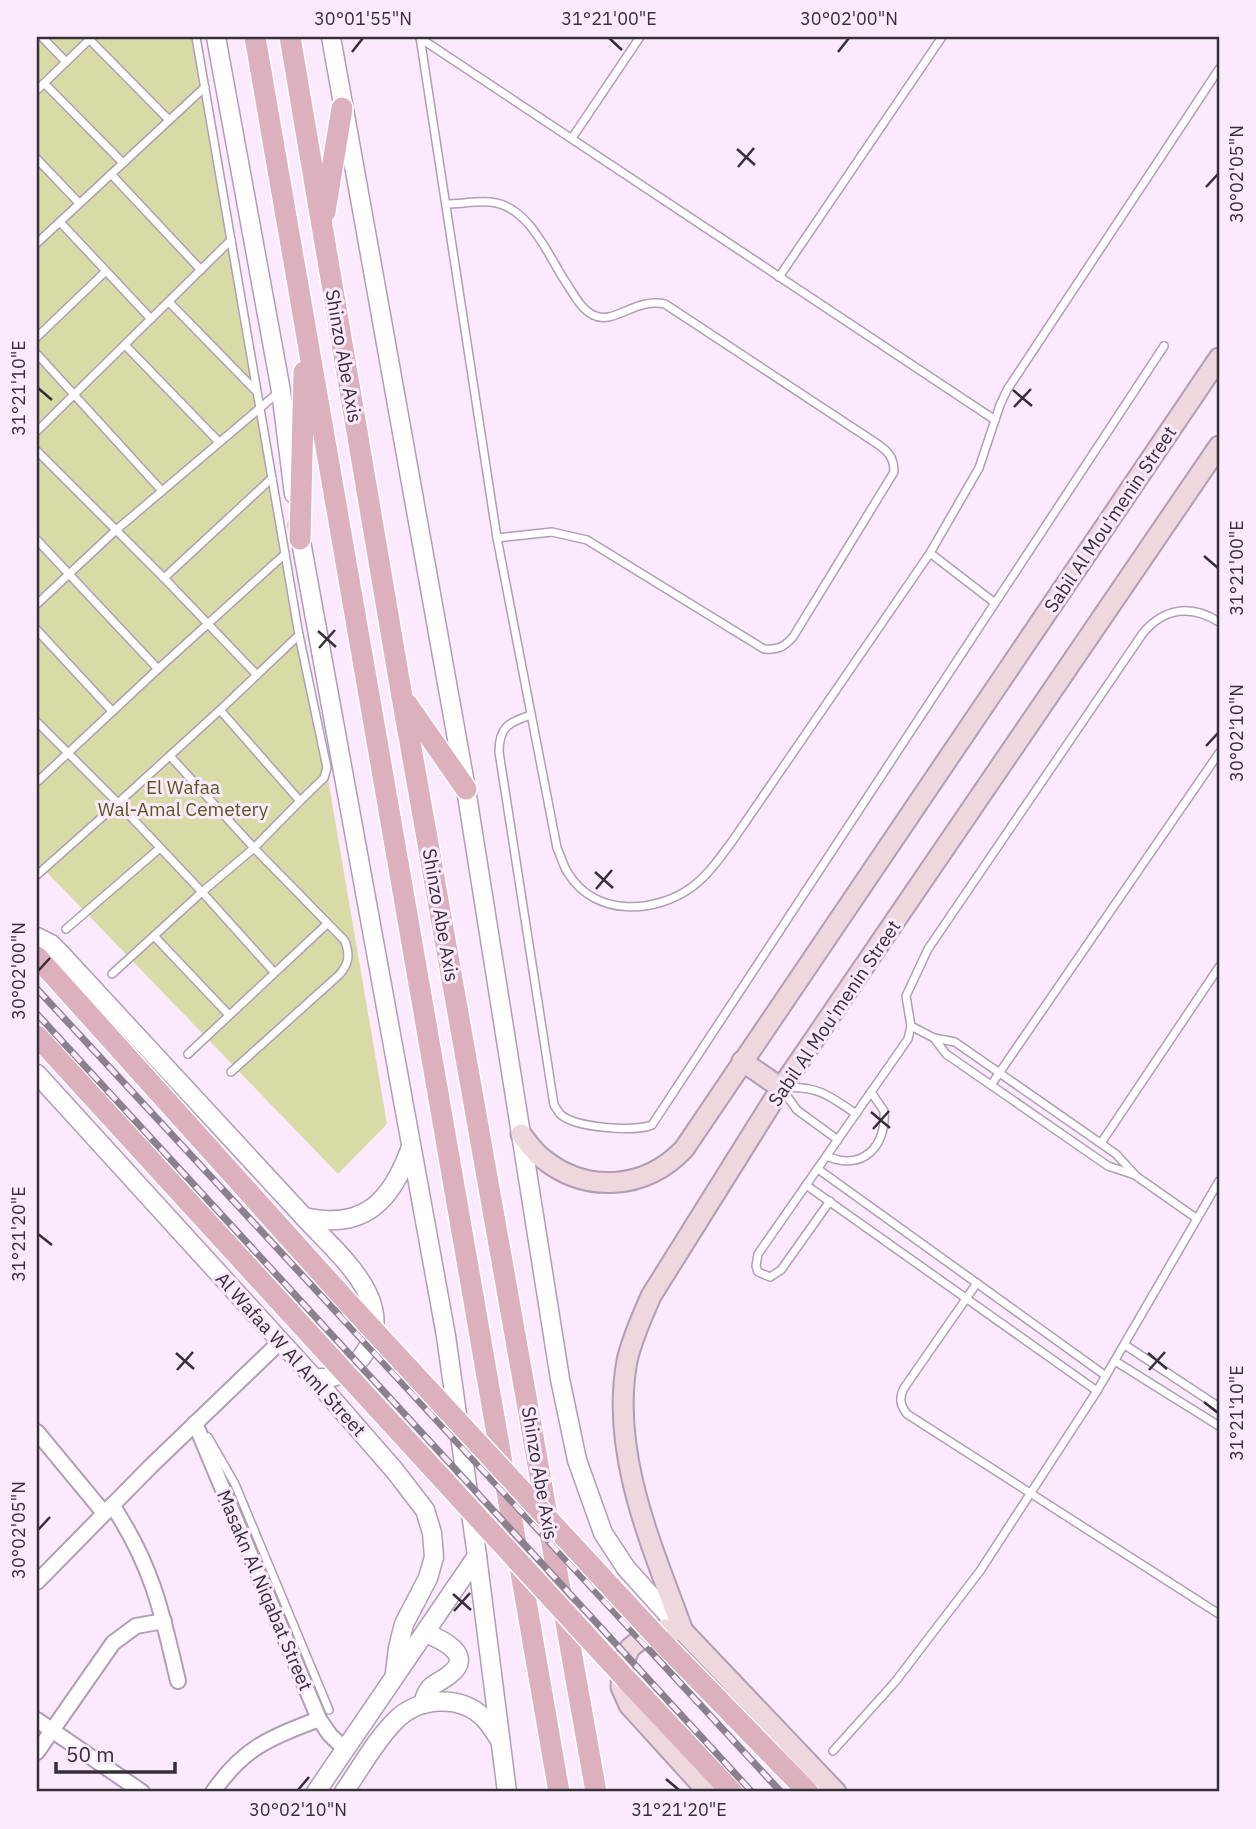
<svg xmlns="http://www.w3.org/2000/svg" width="1256" height="1829" font-family="'IBM Plex Sans',sans-serif">
	<style>
		.green { fill: #d9dba6 }
		.lines { fill: none; stroke-linecap: round; stroke-linejoin: round }
		.service-casing { stroke: #b19db5; stroke-width: 10 }
		.minor-casing { stroke: #b19db5; stroke-width: 18 }
		.tertiary-casing { stroke: #b19db5; stroke-width: 21 }
		.secondary-casing { stroke: #b19db5; stroke-width: 23 }
		.primary-casing { stroke: #fff; stroke-width: 24 }
		.service { stroke: #fff; stroke-width: 7 }
		.minor { stroke: #fff; stroke-width: 14 }
		.tertiary { stroke: #fff; stroke-width: 18 }
		.secondary { stroke: #eed8de; stroke-width: 19 }
		.primary { stroke: #dcb1bd; stroke-width: 21 }
		.rail-casing { stroke: #8b808e; stroke-width: 7 }
		.rail { stroke: #fbeafe; stroke-width: 4.5; stroke-dasharray: 13; stroke-linecap: butt }
		.primary-bridge-casing { stroke: #fff; stroke-width: 24; stroke-linecap: butt }
		.primary-bridge { stroke: #dcb1bd; stroke-width: 21 }
		.ticks { fill: none; stroke: #362e38; stroke-width: 2.5 }
		.labels { text-anchor: middle; stroke-width: 6; stroke-linejoin: round; paint-order: stroke }
		.street-label { font-size: 19px; fill: #362e38; stroke: #fbeafe }
		.park-label { font-size: 19px; fill: #585918; stroke: #fbeafe }
		.neatline { fill: none; stroke: #362e38; stroke-width: 2.5 }
		.ticks-label { font-size: 18px; text-anchor: middle; fill: #362e38 }
	</style>
	<rect width="100%" height="100%" fill="#fbeafe"/>
	<!-- green -->
	<path class="green" d="M37,37H201L387,1124L338,1174L37,862Z"/>
	<g class="lines">
		<!-- service casing -->
		<g class="service-casing">
			<g id="service">
				<path d="M42,37L66,62"/>
				<path d="M196,37L299,635L220,710L300,801L254,848L345,941C350,955 349,964 339,975L231,1072"/>
				<path d="M420,37L497,538L557,848C561,856 563,866 568,873C595,917 655,914 692,887C708,875 719,859 731,843L930,553L979,468L1000,405L1007,390L1219,69"/>
				<path d="M420,38L995,420"/>
				<path d="M90,40L169,120"/>
				<path d="M44,83L123,163"/>
				<path d="M37,90L92,37"/>
				<path d="M572,138L640,37"/>
				<path d="M37,159L79,203"/>
				<path d="M111,174L201,270"/>
				<path d="M446,204C460,204 475,201 490,202C528,205 547,253 565,281C573,293 580,308 593,315C614,326 635,297 665,304L876,443C888,451 894,457 894,472L793,637C784,647 778,650 764,649L587,540L552,532L497,538"/>
				<path d="M37,243L205,87"/>
				<path d="M106,271L151,319"/>
				<path d="M779,277L942,37"/>
				<path d="M169,302L256,391"/>
				<path d="M37,337L106,271L60,222"/>
				<path d="M125,345L219,442"/>
				<path d="M37,354L162,491"/>
				<path d="M37,431L231,240"/>
				<path d="M37,451L164,578L257,675"/>
				<path d="M37,540L158,669"/>
				<path d="M164,578L272,478"/>
				<path d="M995,603L1164,346"/>
				<path d="M37,604L115,531L280,391"/>
				<path d="M37,630L112,711"/>
				<path d="M299,635L327,768L324,778L300,801"/>
				<path d="M531,715C509,722 499,727 499,752L554,1105C556,1108 558,1111 560,1114C575,1128 634,1132 652,1125L995,603L930,553"/>
				<path d="M37,722L118,803L37,875"/>
				<path d="M170,756L254,848L202,892L274,972"/>
				<path d="M37,782L158,669L285,554"/>
				<path d="M66,929L160,848"/>
				<path d="M154,936L229,1015"/>
				<path d="M112,974L202,892L118,803L220,710"/>
				<path d="M911,1026L934,1038L955,1042L1116,1154L1136,1176L1196,1218"/>
				<path d="M934,1038L946,1054L1108,1166L1135,1175"/>
				<path d="M188,1054L327,924"/>
				<path d="M991,1085L1219,753"/>
				<path d="M838,1140L797,1110L781,1088C816,1085 829,1095 856,1114"/>
				<path d="M1101,1143L1219,967"/>
				<path d="M827,1156C862,1172 887,1146 884,1111L871,1092"/>
				<path d="M818,1169L1106,1376"/>
				<path d="M806,1185L1097,1391"/>
				<path d="M830,1201L781,1270L770,1277L758,1272L756,1266L758,1254L908,1039L911,1026L906,996L928,949L1143,633C1164,608 1191,604 1219,622"/>
				<path d="M977,1283L904,1388C899,1398 900,1405 907,1414L1219,1614"/>
				<path d="M1125,1345L1219,1407"/>
				<path d="M1115,1361L1219,1426"/>
				<path d="M208,1437L235,1484L329,1710"/>
				<path d="M833,1751L895,1682L980,1571L1097,1391L1219,1181"/>
			</g>
		</g>
		<!-- minor casing -->
		<g class="minor-casing">
			<g id="minor">
				<path d="M195,1423L319,1719L330,1735L345,1749"/>
				<path d="M37,1432L104,1513"/>
				<path d="M112,1505C152,1565 162,1612 178,1681"/>
				<path d="M37,1582L151,1466L280,1342"/>
				<path d="M37,1720L142,1792"/>
				<path d="M37,1752L113,1643L136,1626L164,1621"/>
				<path d="M213,1792C244,1747 270,1738 319,1719"/>
			</g>
		</g>
		<!-- tertiary casing -->
		<g class="tertiary-casing">
			<g id="tertiary">
				<path d="M216,37L281,391L294,494"/>
				<path d="M331,37L466,789L560,1379L577,1460L603,1533L626,1568L680,1628"/>
				<path d="M298,525L446,1336L477,1556L507,1792"/>
				<path d="M37,937L51,944L60,953L304,1217C365,1231 392,1200 411,1147"/>
				<path d="M37,1074L314,1378L395,1471L425,1510L432,1533L434,1557L428,1578L404,1624L398,1648L395,1673"/>
				<path d="M304,1217C337,1254 403,1304 361,1358C349,1373 333,1380 314,1378"/>
				<path d="M423,1704C428,1683 435,1686 449,1675C476,1655 441,1639 425,1633"/>
				<path d="M316,1792L477,1556"/>
				<path d="M344,1792C360,1769 375,1741 395,1721C418,1697 460,1694 484,1718C490,1724 495,1733 500,1740"/>
			</g>
		</g>
		<!-- secondary casing -->
		<g class="secondary-casing">
			<g id="secondary">
				<path d="M742,1061L781,1088"/>
				<path d="M521,1134C527,1142 534,1152 542,1158C586,1194 645,1190 684,1149L1219,358"/>
				<path d="M683,1631C652,1546 610,1453 627,1361C632,1338 642,1317 651,1296L781,1088L1219,446"/>
				<path d="M708,1792L629,1705L621,1687L622,1666L630,1648L646,1635L665,1629L683,1631L836,1792"/>
			</g>
		</g>
		<!-- primary casing -->
		<g class="primary-casing">
			<g id="primary">
				<path d="M255,37L559,1792"/>
				<path d="M290,37L402,697L596,1792"/>
				<path d="M325,212L342,108"/>
				<path d="M300,539L304,372"/>
				<path d="M407,704L466,789"/>
				<path d="M37,957L351,1306"/>
				<path d="M37,1036L315,1340"/>
				<path d="M659,1639L808,1792"/>
				<path d="M626,1679L732,1792"/>
			</g>
		</g>
		<!-- service -->
		<use href="#service" class="service"/>
		<!-- minor -->
		<use href="#minor" class="minor"/>
		<!-- tertiary -->
		<use href="#tertiary" class="tertiary"/>
		<!-- secondary -->
		<use href="#secondary" class="secondary"/>
		<!-- primary -->
		<use href="#primary" class="primary"/>
		<!-- rail casing -->
		<g class="rail-casing">
			<g id="rail">
				<path d="M37,989L781,1792"/>
				<path d="M37,1014L752,1792"/>
			</g>
		</g>
		<!-- rail -->
		<use href="#rail" class="rail"/>
		<!-- primary-bridge casing -->
		<g class="primary-bridge-casing">
			<g id="primary-bridge">
				<path d="M351,1306L659,1639"/>
				<path d="M315,1340L626,1679"/>
			</g>
		</g>
		<!-- primary-bridge -->
		<use href="#primary-bridge" class="primary-bridge"/>
	</g>
	<!-- ticks -->
	<path class="ticks" d="M609,38L622,50M352,52L363,38M838,52L849,38M737,149L755,165M738,167L754,148M1206,187L1218,174M38,388L52,400M1013,390L1032,406M1014,407L1031,389M1204,556L1218,568M318,631L336,647M319,648L335,630M1206,746L1218,733M595,872L613,888M596,889L612,870M38,971L50,958M871,1112L890,1128M873,1129L889,1111M38,1234L52,1245M176,1353L194,1369M1148,1353L1167,1369M177,1370L193,1352M1149,1370L1165,1352M1204,1402L1218,1413M38,1530L50,1517M453,1594L471,1610M454,1611L470,1593M666,1779L679,1790M298,1790L309,1777"/>
	<g class="labels">
		<!-- street labels -->
		<g class="street-label">
			<text transform="translate(344 356) rotate(80)" y="7">Shinzo Abe Axis</text>
			<text transform="translate(1110 519) rotate(-56)" y="7">Sabil Al Mou'menin Street</text>
			<text transform="translate(441 915) rotate(80)" y="7">Shinzo Abe Axis</text>
			<text transform="translate(834 1013) rotate(-56)" y="7">Sabil Al Mou'menin Street</text>
			<text transform="translate(291 1354) rotate(48)" y="7">Al Wafaa W Al Aml Street</text>
			<text transform="translate(540 1473) rotate(80)" y="7">Shinzo Abe Axis</text>
			<text transform="translate(265 1590) rotate(67)" y="7">Masakn Al Niqabat Street</text>
		</g>
		<!-- park labels -->
		<g class="park-label">
			<text x="183" y="794">El Wafaa<tspan x="183" dy="22">Wal-Amal Cemetery</tspan></text>
		</g>
	</g>
	<!-- border -->
	<rect width="1256" height="1829" fill="none" stroke="#fbeafe" stroke-width="77"/>
	<!-- scale -->
	<path d="M56 1762v10h119v-10" fill="none" stroke="#362e38" stroke-width="3.5"/>
	<text x="66" y="1762" font-size="21" fill="#362e38" stroke="#fbeafe" stroke-width="5" paint-order="stroke">50 m</text>
	<rect x="38" y="38" width="1180" height="1752" class="neatline"/>
	<g class="ticks-label">
		<text x="363" y="25">30°01'55"N</text>
		<text x="609" y="25">31°21'00"E</text>
		<text x="849" y="25">30°02'00"N</text>
		<text transform="translate(1237 174) rotate(-90)" y="6">30°02'05"N</text>
		<text transform="translate(19 388) rotate(-90)" y="6">31°21'10"E</text>
		<text transform="translate(1237 568) rotate(-90)" y="6">31°21'00"E</text>
		<text transform="translate(1237 733) rotate(-90)" y="6">30°02'10"N</text>
		<text transform="translate(19 971) rotate(-90)" y="6">30°02'00"N</text>
		<text transform="translate(19 1234) rotate(-90)" y="6">31°21'20"E</text>
		<text transform="translate(1237 1413) rotate(-90)" y="6">31°21'10"E</text>
		<text transform="translate(19 1530) rotate(-90)" y="6">30°02'05"N</text>
		<text x="298" y="1816">30°02'10"N</text>
		<text x="679" y="1816">31°21'20"E</text>
	</g>
</svg>
